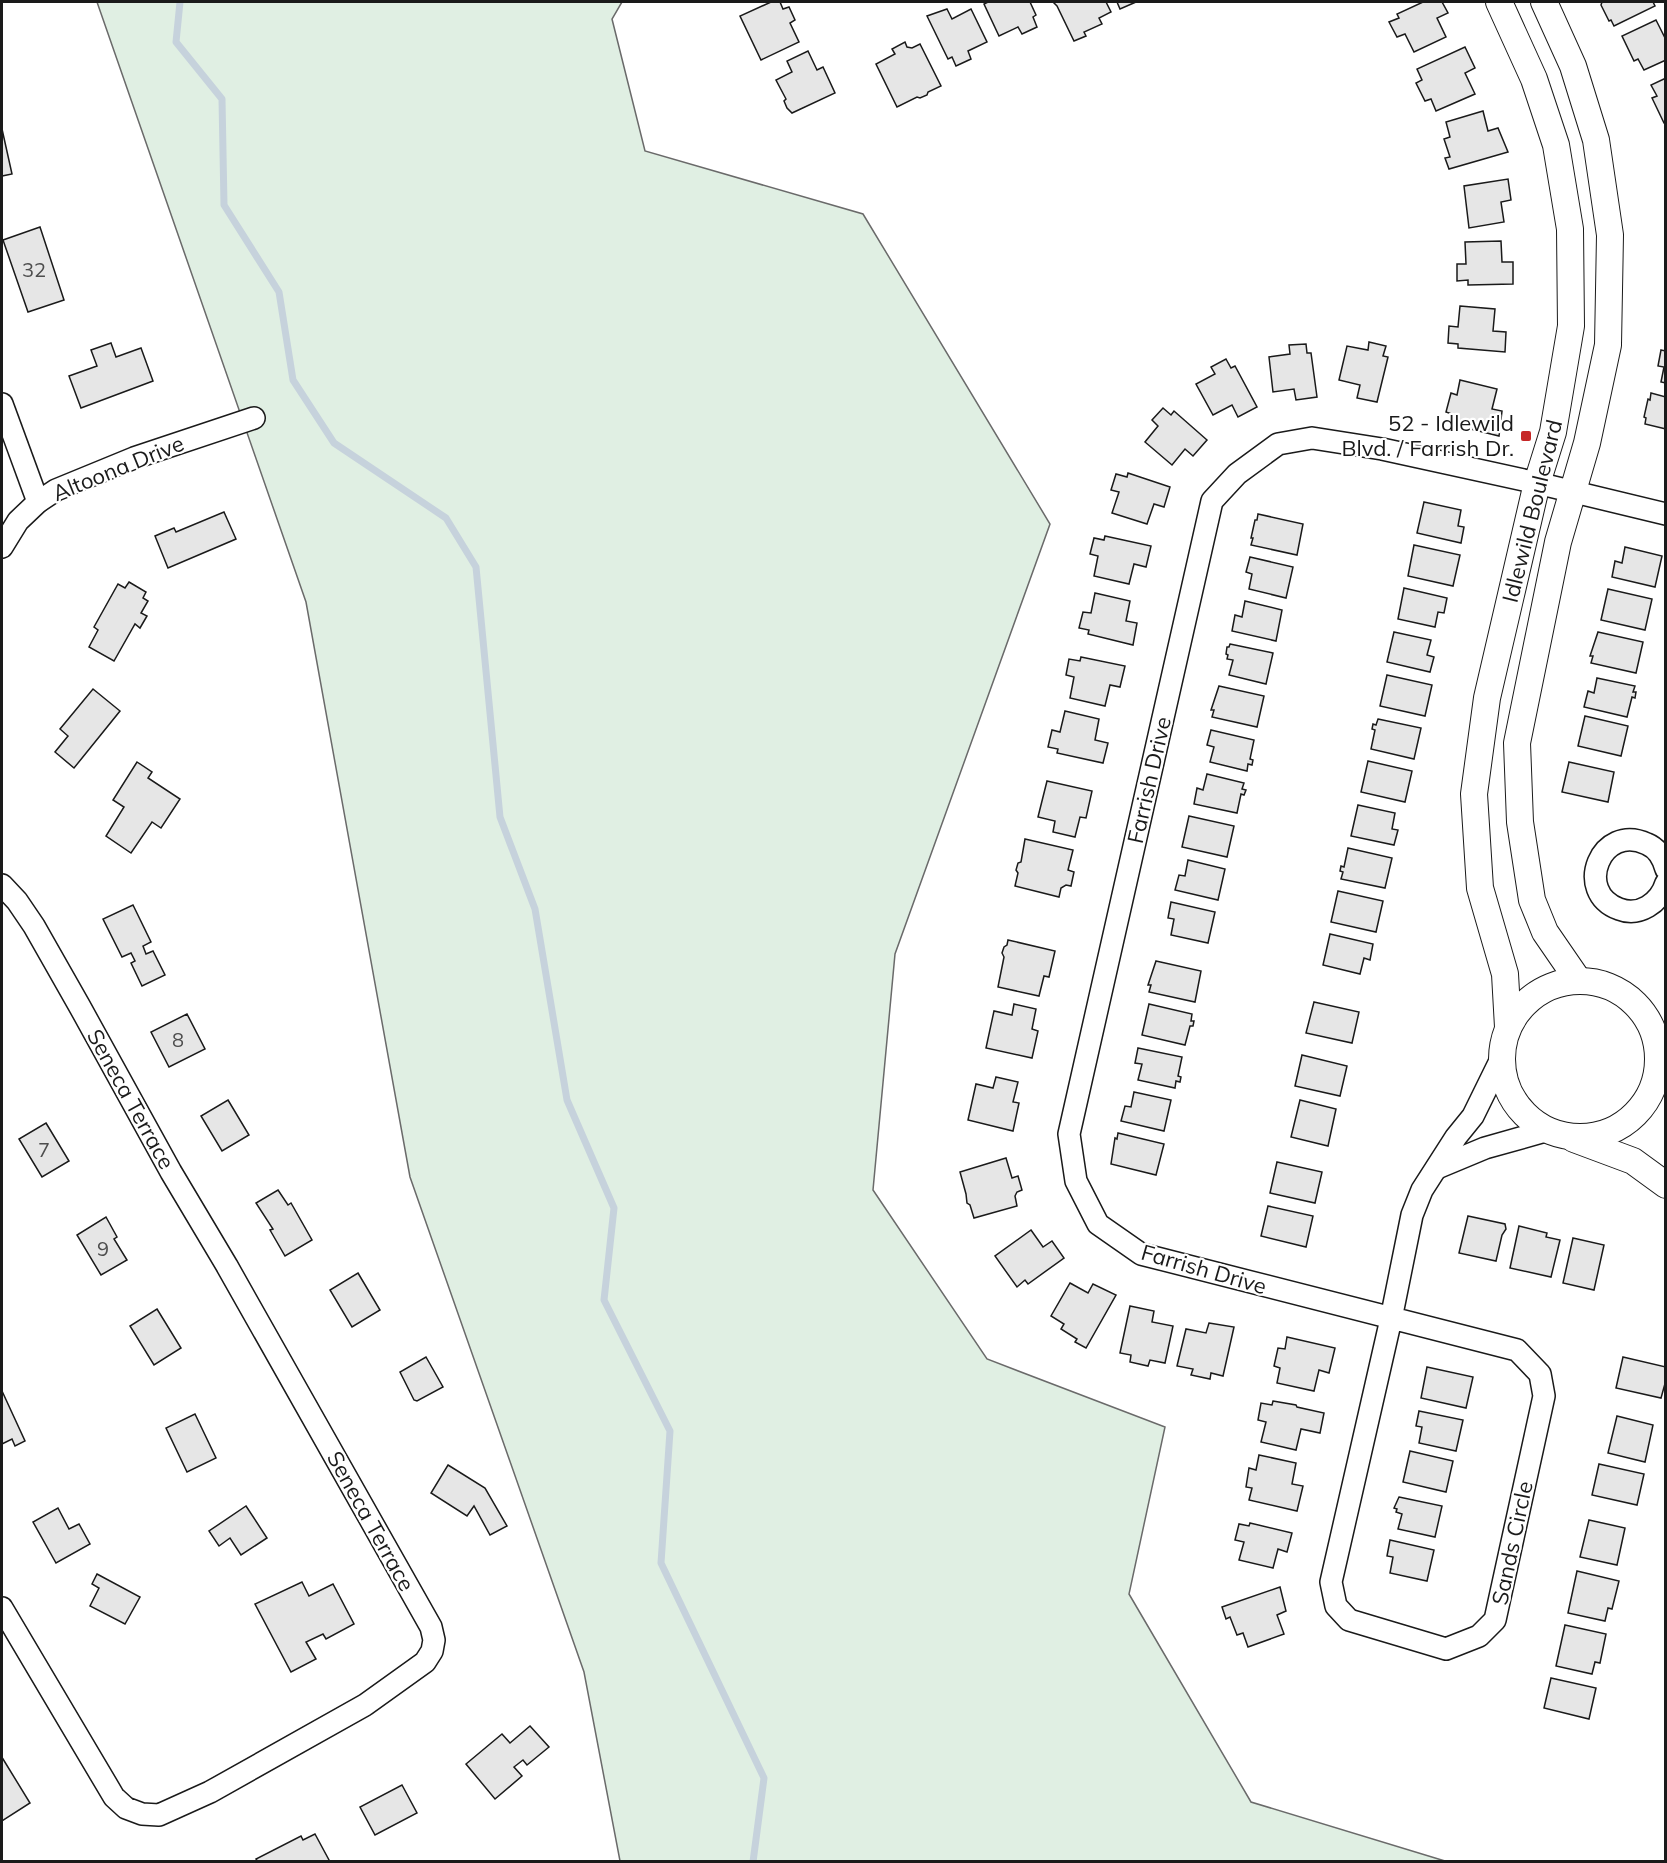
<svg xmlns="http://www.w3.org/2000/svg" width="1667" height="1863" font-family="Mulish,sans-serif">
	<style>
		.green { fill: #e0efe3; stroke: #6a6a6a; stroke-width: 1.5 }
		.lines { fill: none; stroke-linecap: round; stroke-linejoin: round }
		.stream { stroke: #c6d2dc; stroke-width: 7 }
		.building { fill: #e6e6e6; stroke: #1a1a1a; stroke-width: 1.5 }
		.minor-casing { stroke: #1a1a1a; stroke-width: 24 }
		.tertiary-casing { stroke: #1a1a1a; stroke-width: 28 }
		.minor { stroke: #fff; stroke-width: 21 }
		.tertiary { stroke: #fff; stroke-width: 26 }
		.poi-dot { fill: #c62828; stroke: #fff; stroke-width: 2 }
		.labels { text-anchor: middle; stroke-width: 4.5; stroke-linejoin: round; paint-order: stroke }
		.number-label { font-size: 20px; fill: #4d4d4d }
		.poi-label { font-size: 22px; fill: #1a1a1a; stroke: #fff; text-anchor: end }
		.street-label { font-size: 22px; fill: #1a1a1a; stroke: #fff }
	</style>
	<rect width="100%" height="100%" fill="#fff"/>
	<!-- green -->
	<path class="green" d="M97,2H622L612,19L645,151L863,214L1050,524L895,954L873,1190L987,1359L1165,1427L1129,1594L1251,1802L1445,1861H620L584,1672L410,1177L306,602Z"/>
	<g class="lines">
		<!-- stream -->
		<path class="stream" d="M180,2L176,42L222,99L224,205L279,292L293,380L334,443L446,518L476,567L500,817L535,909L567,1100L614,1208L604,1300L670,1431L661,1563L764,1778L753,1862"/>
	</g>
	<!-- building -->
	<g class="building">
		<path d="M771,2H780L783,9L789,7L795,20L790,23L799,42L761,60L740,16Z"/>
		<path d="M988,2H1030L1036,15L1033,17L1037,27L1022,34L1018,27L999,36L984,4Z"/>
		<path d="M1053,2H1106L1111,12L1099,18L1102,24L1084,32L1086,36L1074,41L1057,6Z"/>
		<path d="M1117,2H1136L1120,9Z"/>
		<path d="M1423,2H1442L1448,13L1437,18L1446,37L1414,52L1405,34L1397,37L1389,22L1399,18L1397,14Z"/>
		<path d="M1602,2H1653L1655,6L1614,26L1611,20L1609,21L1601,5Z"/>
		<path d="M947,9L952,19L971,9L987,42L968,51L971,59L956,66L952,57L948,59L927,16Z"/>
		<path d="M1656,20L1666,40V60L1644,70L1638,59L1634,61L1622,36Z"/>
		<path d="M905,42L907,47L912,48L920,44L941,86L928,92L927,95L920,98L917,97L897,107L876,64L895,54L892,49Z"/>
		<path d="M1465,47L1475,68L1465,73L1475,94L1436,111L1431,99L1425,101L1416,83L1422,80L1417,69Z"/>
		<path d="M808,51L817,70L823,67L835,93L792,113L787,108L784,101L786,99L776,80L792,72L787,61Z"/>
		<path d="M1666,78V123H1664L1652,98L1657,96L1651,85Z"/>
		<path d="M1483,111L1488,131L1498,128L1508,152L1449,169L1445,158L1450,157L1444,139L1450,137L1446,122Z"/>
		<path d="M2,129L12,174L2,176Z"/>
		<path d="M1508,179L1511,200L1501,202L1504,222L1469,228L1464,186Z"/>
		<path d="M40,227L64,300L28,312L3,240Z"/>
		<path d="M1501,241L1502,262H1513V284L1468,285V280L1457,281V264H1466L1465,242Z"/>
		<path d="M1460,306L1495,309L1493,331L1506,332L1505,352L1458,348V344L1448,343L1449,326L1458,327Z"/>
		<path d="M1369,342L1386,346L1383,356L1388,357L1377,402L1357,398L1360,385L1339,380L1347,346L1368,350Z"/>
		<path d="M111,343L116,357L141,348L153,381L81,408L69,376L97,366L91,350Z"/>
		<path d="M1306,344L1307,353H1311L1317,397L1296,400L1294,389L1273,392L1269,357L1290,354L1289,345Z"/>
		<path d="M1661,350L1666,351V383L1661,382L1664,367L1658,366Z"/>
		<path d="M1226,359L1231,368L1235,366L1257,407L1238,417L1232,405L1213,415L1196,384L1215,374L1211,367Z"/>
		<path d="M1460,380L1497,389L1492,409L1502,411L1499,436L1450,424L1452,414L1446,412L1451,393L1457,395Z"/>
		<path d="M1651,393L1666,397V429L1645,424L1646,418L1644,417L1648,399L1650,400Z"/>
		<path d="M1163,408L1171,415L1174,411L1207,440L1193,456L1185,449L1172,465L1145,442L1158,426L1152,420Z"/>
		<path d="M1128,473L1170,487L1164,507L1154,504L1147,524L1112,513L1119,492L1111,490L1116,474L1127,477Z"/>
		<path d="M1424,502L1461,510L1458,526L1464,527L1461,543L1417,533Z"/>
		<path d="M224,512L236,539L168,568L155,536L174,528L176,532Z"/>
		<path d="M1258,514L1303,524L1297,555L1251,545L1253,538H1251L1255,520H1257Z"/>
		<path d="M1105,536L1151,546L1146,567L1134,564L1129,584L1094,576L1098,556L1090,554L1094,538L1104,540Z"/>
		<path d="M1414,545L1460,555L1453,586L1408,576Z"/>
		<path d="M1625,547L1662,556L1655,587L1612,577L1615,561L1622,563Z"/>
		<path d="M1250,557L1293,567L1286,598L1249,589L1252,574L1246,572Z"/>
		<path d="M129,582L146,592L143,598L148,601L141,613L147,616L140,628L135,624L114,661L89,647L98,630L94,627L118,584L125,588Z"/>
		<path d="M1404,588L1447,598L1444,613L1438,612L1435,627L1398,619Z"/>
		<path d="M1608,589L1652,599L1645,630L1601,620Z"/>
		<path d="M1095,593L1130,601L1126,621L1137,623L1133,645L1088,634L1089,630L1079,628L1083,612L1091,613Z"/>
		<path d="M1245,601L1282,610L1276,641L1232,631L1235,615L1242,617Z"/>
		<path d="M1394,632L1431,640L1427,655L1434,657L1430,672L1387,662Z"/>
		<path d="M1598,632L1643,642L1636,673L1591,663L1593,656H1590Z"/>
		<path d="M1230,644L1273,653L1266,684L1229,675L1233,660L1227,659L1228,655L1226,654L1227,647H1229Z"/>
		<path d="M1081,657L1125,666L1120,687L1110,685L1105,706L1070,698L1074,677L1066,675L1069,659L1080,661Z"/>
		<path d="M1387,675L1432,685L1425,716L1380,706Z"/>
		<path d="M1597,678L1635,686L1633,692H1636L1635,698L1632,697L1627,717L1584,707L1588,691L1594,693Z"/>
		<path d="M1219,686L1264,696L1257,727L1212,717L1214,710H1211Z"/>
		<path d="M93,689L120,711L74,768L55,752L68,736L60,729Z"/>
		<path d="M1065,711L1099,719L1095,740L1108,743L1103,763L1057,753L1058,749L1048,747L1052,730L1060,732Z"/>
		<path d="M1585,716L1628,726L1621,756L1578,746Z"/>
		<path d="M1378,719L1421,728L1414,759L1371,749L1375,730L1372,729L1373,724L1376,725Z"/>
		<path d="M1211,730L1254,740L1250,759L1253,760L1252,765L1248,764L1247,771L1210,762L1214,747L1207,745Z"/>
		<path d="M1368,761L1412,771L1405,802L1361,792Z"/>
		<path d="M137,762L152,772L148,778L180,799L161,828L152,822L131,853L106,836L124,807L113,800Z"/>
		<path d="M1569,762L1614,772L1608,802L1562,792Z"/>
		<path d="M1207,774L1244,783L1242,789L1246,790L1244,795L1241,794L1237,813L1194,804L1197,788L1203,790Z"/>
		<path d="M1047,781L1092,791L1086,818L1080,817L1075,837L1053,832L1055,821L1038,817Z"/>
		<path d="M1358,805L1395,813L1392,829L1398,830L1394,845L1351,836Z"/>
		<path d="M1189,816L1234,826L1227,857L1182,847Z"/>
		<path d="M1025,839L1073,850L1068,870L1074,872L1071,886L1066,885L1061,888L1059,897L1015,886L1018,873L1016,870L1018,863L1021,862Z"/>
		<path d="M1348,848L1392,858L1385,888L1341,879L1343,872L1340,871L1341,866L1344,867Z"/>
		<path d="M1188,860L1225,869L1218,900L1175,890L1179,875L1185,876Z"/>
		<path d="M1338,891L1383,901L1376,932L1331,922Z"/>
		<path d="M1171,902L1215,912L1208,943L1171,935L1174,919L1168,918Z"/>
		<path d="M133,905L151,942L143,946L146,954L153,951L165,975L142,986L131,963L135,961L131,953L122,957L103,919Z"/>
		<path d="M1330,934L1373,944L1370,960L1364,958L1360,974L1323,965Z"/>
		<path d="M1008,940L1055,951L1049,977L1044,976L1039,996L998,987L1004,957L1002,953L1004,947L1007,945Z"/>
		<path d="M1156,961L1201,971L1195,1002L1149,992L1151,985H1148Z"/>
		<path d="M1314,1002L1359,1012L1352,1043L1306,1033Z"/>
		<path d="M1014,1004L1036,1009L1032,1029L1038,1031L1032,1058L986,1048L994,1011L1012,1015Z"/>
		<path d="M1149,1004L1192,1014L1191,1021H1194L1193,1026H1190L1185,1045L1142,1035Z"/>
		<path d="M187,1014L205,1049L169,1067L151,1032Z"/>
		<path d="M1138,1048L1182,1057L1178,1076L1181,1077L1180,1082L1176,1081L1175,1088L1138,1080L1142,1064L1135,1063Z"/>
		<path d="M1302,1055L1347,1066L1340,1096L1295,1086Z"/>
		<path d="M996,1077L1018,1082L1013,1102L1019,1103L1013,1131L968,1120L976,1084L993,1088Z"/>
		<path d="M1134,1092L1171,1100L1164,1131L1121,1121L1125,1106L1131,1107Z"/>
		<path d="M228,1100L249,1135L222,1151L201,1116Z"/>
		<path d="M1300,1100L1336,1109L1328,1146L1291,1137Z"/>
		<path d="M46,1123L69,1161L42,1177L19,1139Z"/>
		<path d="M1118,1133L1164,1144L1156,1175L1111,1164L1115,1138L1117,1139Z"/>
		<path d="M1006,1158L1012,1178L1018,1176L1022,1190L1017,1192L1015,1196L1017,1206L974,1218L970,1205L967,1203L966,1194L960,1172Z"/>
		<path d="M1277,1162L1322,1172L1315,1203L1270,1193Z"/>
		<path d="M278,1190L288,1205L291,1203L312,1240L285,1256L270,1230L273,1229L256,1203Z"/>
		<path d="M1268,1206L1313,1216L1306,1247L1261,1236Z"/>
		<path d="M1468,1216L1505,1224L1506,1229L1502,1235L1496,1261L1459,1253Z"/>
		<path d="M106,1217L117,1237L114,1239L127,1260L101,1275L77,1235Z"/>
		<path d="M1519,1226L1547,1233L1546,1237L1560,1240L1551,1277L1510,1268Z"/>
		<path d="M1031,1230L1043,1247L1052,1241L1064,1258L1028,1284L1025,1280L1017,1287L995,1256Z"/>
		<path d="M1573,1238L1604,1245L1594,1290L1563,1283Z"/>
		<path d="M358,1273L380,1310L352,1327L330,1290Z"/>
		<path d="M1070,1283L1088,1293L1093,1284L1116,1295L1086,1348L1075,1342L1077,1339L1061,1329L1064,1324L1051,1316Z"/>
		<path d="M1130,1306L1154,1311L1152,1322L1173,1326L1165,1363L1150,1360L1148,1366L1130,1362L1131,1355L1120,1353Z"/>
		<path d="M157,1309L181,1348L154,1365L130,1326Z"/>
		<path d="M1209,1323L1234,1327L1223,1376L1211,1373L1210,1379L1191,1375L1193,1369L1177,1366L1186,1329L1206,1333Z"/>
		<path d="M1287,1337L1335,1348L1329,1373L1319,1370L1314,1391L1277,1383L1280,1368L1274,1366L1278,1348L1285,1349Z"/>
		<path d="M426,1357L443,1387L417,1401L414,1400L400,1372Z"/>
		<path d="M1623,1357L1666,1367V1380L1661,1398L1616,1388Z"/>
		<path d="M1427,1367L1473,1377L1466,1408L1421,1398Z"/>
		<path d="M2,1391L25,1441L15,1446L12,1439L2,1444Z"/>
		<path d="M1273,1401L1296,1405L1297,1407L1324,1413L1320,1433L1301,1429L1296,1450L1261,1442L1266,1422L1258,1420L1261,1403L1272,1405Z"/>
		<path d="M1419,1411L1463,1420L1456,1451L1419,1443L1422,1427L1416,1426Z"/>
		<path d="M195,1414L216,1458L187,1472L166,1428Z"/>
		<path d="M1617,1416L1653,1425L1645,1462L1608,1453Z"/>
		<path d="M1410,1451L1453,1461L1446,1492L1403,1482Z"/>
		<path d="M1259,1455L1296,1463L1292,1484L1303,1486L1297,1511L1249,1500L1252,1488L1246,1487L1249,1468L1256,1470Z"/>
		<path d="M1599,1464L1644,1474L1637,1505L1592,1495Z"/>
		<path d="M448,1465L485,1488L507,1526L490,1535L474,1506L467,1516L431,1493Z"/>
		<path d="M1399,1497L1442,1506L1435,1537L1398,1529L1402,1514L1396,1512L1397,1509L1394,1508Z"/>
		<path d="M246,1506L267,1538L241,1555L230,1538L219,1546L209,1531Z"/>
		<path d="M58,1508L69,1529L79,1524L90,1544L56,1563L33,1522Z"/>
		<path d="M1589,1520L1625,1528L1617,1565L1580,1557Z"/>
		<path d="M1250,1523L1292,1533L1287,1552L1278,1549L1273,1568L1239,1560L1244,1542L1235,1540L1239,1524L1249,1526Z"/>
		<path d="M1390,1540L1434,1550L1427,1581L1390,1573L1393,1557L1387,1556Z"/>
		<path d="M1577,1571L1619,1581L1612,1609L1608,1608L1605,1621L1568,1613Z"/>
		<path d="M97,1574L140,1597L125,1624L90,1606L99,1588L92,1584Z"/>
		<path d="M302,1582L309,1596L333,1584L354,1624L326,1639L323,1634L306,1642L316,1659L291,1672L255,1604Z"/>
		<path d="M1280,1587L1286,1611L1277,1615L1284,1634L1248,1647L1243,1633L1237,1635L1230,1617L1226,1619L1222,1607Z"/>
		<path d="M1565,1625L1606,1634L1600,1663L1595,1662L1592,1674L1556,1666Z"/>
		<path d="M1551,1678L1596,1688L1589,1719L1544,1708Z"/>
		<path d="M530,1726L549,1747L527,1765L523,1760L514,1767L522,1776L495,1799L466,1764L502,1734L510,1743Z"/>
		<path d="M3,1759L30,1803L2,1821V1760Z"/>
		<path d="M402,1785L417,1813L375,1835L360,1807Z"/>
		<path d="M315,1834L329,1860L326,1862H258L256,1859L301,1836L303,1840Z"/>
	</g>
	<g class="lines">
		<!-- minor casing -->
		<g class="minor-casing">
			<g id="minor">
				<path d="M2,404L38,502"/>
				<path d="M2,547L18,521L38,502L56,490L134,458L254,418"/>
				<path d="M1666,869C1663,858 1657,848 1647,844C1601,822 1573,892 1619,909C1639,917 1660,903 1666,883"/>
				<path d="M2,885L17,901L34,926L80,1007L171,1172L227,1266L431,1627L434,1640L432,1651L425,1662L365,1705L210,1792L159,1815L142,1814L126,1808L114,1797L2,1608"/>
				<path d="M1501,1059L1473,1116L1456,1137L1422,1190L1412,1215L1391,1319L1331,1582L1336,1606L1349,1620L1446,1649L1479,1636L1495,1620L1544,1396L1540,1374L1517,1350L1141,1254L1098,1224L1076,1181L1069,1134L1212,501L1237,474L1278,444L1312,438L1382,449L1537,483L1666,514"/>
				<path d="M1437,1168L1485,1148L1549,1130"/>
			</g>
		</g>
		<!-- tertiary casing -->
		<g class="tertiary-casing">
			<g id="tertiary">
				<path d="M1499,2L1534,79L1556,145L1570,229L1571,326L1553,432L1537,483L1487,698L1474,794L1480,888L1505,974L1508,1027"/>
				<path d="M1544,2L1573,66L1596,140L1610,235L1608,345L1587,443L1558,542L1517,743L1520,822L1532,900L1545,932L1578,980"/>
				<circle cx="1580" cy="1059" r="78"/>
				<path d="M1574,1139L1633,1161L1666,1185"/>
			</g>
		</g>
		<!-- minor -->
		<use href="#minor" class="minor"/>
		<!-- tertiary -->
		<use href="#tertiary" class="tertiary"/>
	</g>
	<!-- markers -->
	<rect class="poi-dot" x="1520" y="430" width="12" height="12" rx="3"/>
	<g class="labels">
		<!-- number labels -->
		<g class="number-label">
			<text x="34" y="277">32</text>
			<text x="178" y="1047">8</text>
			<text x="44" y="1157">7</text>
			<text x="103" y="1256">9</text>
		</g>
		<!-- poi labels -->
		<g class="poi-label">
			<text x="1514" y="431">52 - Idlewild<tspan x="1514" dy="25">Blvd. / Farrish Dr.</tspan></text>
		</g>
		<!-- street labels -->
		<g class="street-label">
			<text transform="translate(118 468) rotate(-22)" y="8">Altoona Drive</text>
			<text transform="translate(1532 511) rotate(-76)" y="8">Idlewild Boulevard</text>
			<text transform="translate(1149 780) rotate(-77)" y="8">Farrish Drive</text>
			<text transform="translate(131 1099) rotate(61)" y="8">Seneca Terrace</text>
			<text transform="translate(1204 1269) rotate(16)" y="8">Farrish Drive</text>
			<text transform="translate(371 1521) rotate(61)" y="8">Seneca Terrace</text>
			<text transform="translate(1512 1543) rotate(-78)" y="8">Sands Circle</text>
		</g>
	</g>
	<!-- border -->
	<rect width="1667" height="1863" fill="none" stroke="#1a1a1a" stroke-width="6"/>
</svg>
